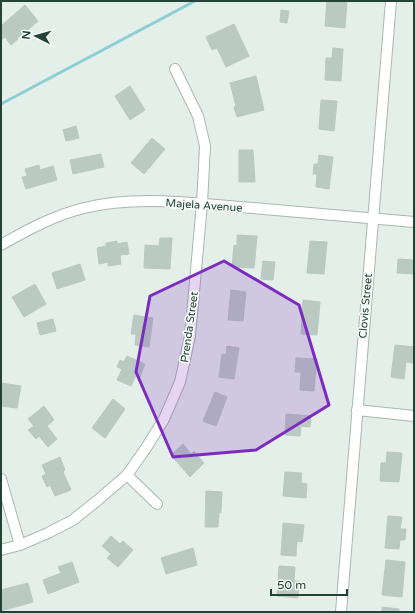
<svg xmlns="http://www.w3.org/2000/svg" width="415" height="613" font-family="'Varela Round',sans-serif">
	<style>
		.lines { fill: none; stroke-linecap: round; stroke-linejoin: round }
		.stream { stroke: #8bcfd5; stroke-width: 3 }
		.building { fill: #bacac3; stroke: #b7c9c0 }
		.minor-casing { stroke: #a7b8b1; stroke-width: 12 }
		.minor { stroke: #fff; stroke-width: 10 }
		.marked { fill: #7b2cbf; fill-opacity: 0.2; stroke: #7b2cbf; stroke-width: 3; stroke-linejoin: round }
		.labels { text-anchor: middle; stroke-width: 3.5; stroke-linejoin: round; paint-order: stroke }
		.street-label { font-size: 11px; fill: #234238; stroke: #f6fbf8 }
	</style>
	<rect width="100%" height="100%" fill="#e5efea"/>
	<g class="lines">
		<!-- stream -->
		<path class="stream" d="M1,104L195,1"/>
	</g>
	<!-- building -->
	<g class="building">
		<path d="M327,1H347L345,28L325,26Z"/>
		<path d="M25,5L38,21L11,45L5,37L1,40V26Z"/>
		<path d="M281,10L289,11L287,23L280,22Z"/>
		<path d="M234,24L249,56L226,67L217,48L212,50L206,37Z"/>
		<path d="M333,48L343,49L341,81L325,80L326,58H332Z"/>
		<path d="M256,76L264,110L237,117L234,107L236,106L230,83Z"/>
		<path d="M130,86L145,110L130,120L115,96Z"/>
		<path d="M321,100L337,101L334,131L319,129Z"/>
		<path d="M76,126L79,138L66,141L63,130Z"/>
		<path d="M152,138L165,149L144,174L131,163Z"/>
		<path d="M239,150H253L255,182H239Z"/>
		<path d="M101,154L104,167L73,174L70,160Z"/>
		<path d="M319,155L333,157L329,189L316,187L317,174H313L314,164H318Z"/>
		<path d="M39,165L40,170L53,166L57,180L26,189L22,177L27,176L25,169Z"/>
		<path d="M237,235L257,236L254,268L232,267L234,245L237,246Z"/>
		<path d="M160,238H172L170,269L144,268L145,245L159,246Z"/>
		<path d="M117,241V244L127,242L129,254L120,255L121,264L108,266V262L99,264L97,248L106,246V243Z"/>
		<path d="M310,241L327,242L324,274L307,273Z"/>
		<path d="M398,259L414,260V274L397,273Z"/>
		<path d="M263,261L275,262L273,280L261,279Z"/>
		<path d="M80,264L85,280L57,289L52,273Z"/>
		<path d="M35,284L46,304L24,317L12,297Z"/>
		<path d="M231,290L246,292L243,321L228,320Z"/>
		<path d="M303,300L320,302L317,335L301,334Z"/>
		<path d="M134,315L153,318L149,347L135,345L136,334H131Z"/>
		<path d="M53,319L56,331L40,335L37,323Z"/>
		<path d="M395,345L414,347L413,363L406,362L404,379L391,377Z"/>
		<path d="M227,346L239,348L234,379L219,377L222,354L226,355Z"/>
		<path d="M127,356L145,364L140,377L136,375L131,386L117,380L122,369L117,367L120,360L124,362Z"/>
		<path d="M296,358L317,359L314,391L300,390L301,372H295Z"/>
		<path d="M1,383L21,386L17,408L1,406Z"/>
		<path d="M215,392L227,397L216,426L203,421Z"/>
		<path d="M113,399L125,409L105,438L92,428Z"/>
		<path d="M44,406L54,420L47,426L57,439L48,447L39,436L36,439L28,430L34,426L28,419Z"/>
		<path d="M286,414L311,416L310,427L301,426L300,436L285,435Z"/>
		<path d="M183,444L191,454L194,451L204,463L190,477L171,455Z"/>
		<path d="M387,452L402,453L399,482L380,481L381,463H386Z"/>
		<path d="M60,457L65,470L63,472L71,490L55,496L50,485L47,487L42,476L46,474L42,465Z"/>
		<path d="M285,472L302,473L301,483L307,484L306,498L283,496Z"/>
		<path d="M206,491L222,492L221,513H219L218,527H205Z"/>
		<path d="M388,516L402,517L400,529H406L405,540H400L399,549L385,548Z"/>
		<path d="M283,523L304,525L302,542L297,541L296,556L281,555Z"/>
		<path d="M111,536L120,544L123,541L133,550L118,567L107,558L111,554L102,546Z"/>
		<path d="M193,548L197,565L166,574L161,558Z"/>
		<path d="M386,560L405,562L402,597L382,595Z"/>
		<path d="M72,562L79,582L48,594L43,580L61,573L58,567Z"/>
		<path d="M279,566L295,567L294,581H299L298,598L277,596Z"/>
		<path d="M28,583L33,602L1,611V590Z"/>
		<path d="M382,607L399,609V612H382Z"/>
	</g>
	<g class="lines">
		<!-- minor casing -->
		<g class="minor-casing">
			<g id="minor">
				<path d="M1,245C27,230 55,215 84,208C136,195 190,203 241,207C299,212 356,217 414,222"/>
				<path d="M357,410L414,416"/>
				<path d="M127,475L157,504"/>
				<path d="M1,479L20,545"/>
				<path d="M1,550L20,545L48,533L73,520L98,500L127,475L146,448L164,419L180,382L190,336L202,204L205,146L198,116L175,69"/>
				<path d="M341,612L391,1"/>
			</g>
		</g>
		<!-- minor -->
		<use href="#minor" class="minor"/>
	</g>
	<!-- marked area -->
	<path class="marked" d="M224,261L299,305L329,405L256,450L173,457L136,372L150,296Z"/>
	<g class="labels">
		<!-- street labels -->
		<g class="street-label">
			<text transform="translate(204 205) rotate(4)" y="4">Majela Avenue</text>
			<text transform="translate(365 306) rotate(-85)" y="4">Clovis Street</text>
			<text transform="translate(189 327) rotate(-82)" y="4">Prenda Street</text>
		</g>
	</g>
	<!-- border -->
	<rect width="415" height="613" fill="none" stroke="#234238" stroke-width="4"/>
	<!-- north arrow -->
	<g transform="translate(36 36) rotate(276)" stroke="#f6fbf8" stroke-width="3" paint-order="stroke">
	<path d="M0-3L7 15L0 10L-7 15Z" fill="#234238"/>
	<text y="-6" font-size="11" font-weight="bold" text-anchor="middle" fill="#234238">N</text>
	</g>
	<!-- scale -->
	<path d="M271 589v6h76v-6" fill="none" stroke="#234238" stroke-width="2"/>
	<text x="277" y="589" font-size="12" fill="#234238" stroke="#f6fbf8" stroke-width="3" paint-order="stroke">50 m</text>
</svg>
